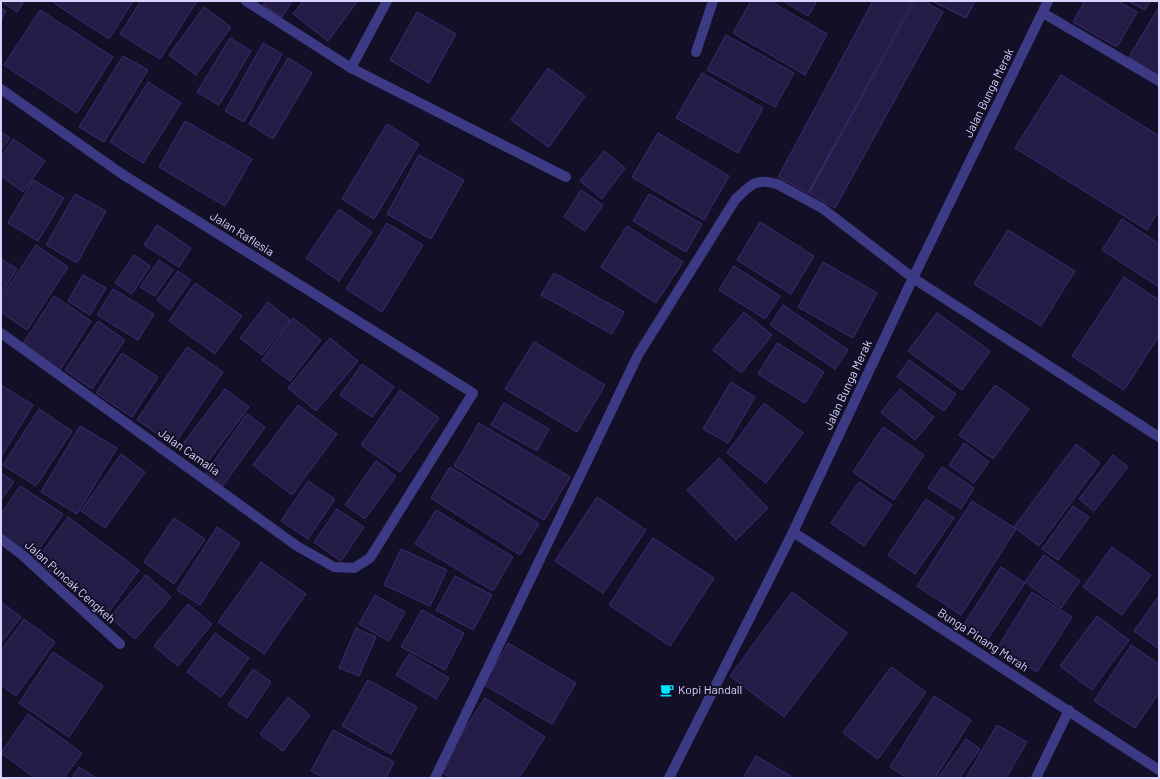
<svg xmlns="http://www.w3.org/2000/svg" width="1160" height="779" font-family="Barlow,sans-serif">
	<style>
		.building { fill: #241b47; stroke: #3b2d73 }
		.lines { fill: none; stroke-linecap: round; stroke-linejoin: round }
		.street { stroke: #3d3a85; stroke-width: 10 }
		.labels { text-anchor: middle; stroke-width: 4; stroke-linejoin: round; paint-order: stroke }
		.street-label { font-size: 12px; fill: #d9d4ff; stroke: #130f26 }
		.poi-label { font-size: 12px; fill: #d9d4ff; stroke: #130f26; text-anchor: start }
	</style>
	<rect width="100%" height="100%" fill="#130f26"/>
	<!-- building -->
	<g class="building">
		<path d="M1,1H24L17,12Z"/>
		<path d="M55,1H133L109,39L54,3Z"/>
		<path d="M141,1H197L160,59L120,34Z"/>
		<path d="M266,1H292L282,17L263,5Z"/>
		<path d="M303,1H356L357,2L328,41L293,14Z"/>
		<path d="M751,1H770L827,34L805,75L733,33Z"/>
		<path d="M783,1H817L808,16Z"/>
		<path d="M873,1H913L808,193L778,177Z"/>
		<path d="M915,1H924L943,12L835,208L809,193Z"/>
		<path d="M932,1H975L966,18Z"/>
		<path d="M1085,1H1118L1137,12L1117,47L1073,22Z"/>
		<path d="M1128,1H1150L1145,10Z"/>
		<path d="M204,7L231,27L196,75L169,55Z"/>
		<path d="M1159,7V70L1156,74L1129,57Z"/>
		<path d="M1,8L6,11L1,20Z"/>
		<path d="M40,10L113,57L77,113L4,65Z"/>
		<path d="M417,12L456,34L429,83L390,60Z"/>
		<path d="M726,35L794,73L775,107L707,70Z"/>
		<path d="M230,38L251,51L219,105L197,92Z"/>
		<path d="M263,43L282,54L244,122L225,111Z"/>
		<path d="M123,56L148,70L104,142L79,127Z"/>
		<path d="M288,58L312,73L273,139L249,124Z"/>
		<path d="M548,68L585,96L549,147L511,120Z"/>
		<path d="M702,73L763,108L738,153L676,118Z"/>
		<path d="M1061,75L1159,136V210L1147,230L1015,148Z"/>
		<path d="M148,82L181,103L143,163L110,142Z"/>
		<path d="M185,121L252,159L225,206L159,167Z"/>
		<path d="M387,124L419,144L374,219L342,199Z"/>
		<path d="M1,132L10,138L1,150Z"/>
		<path d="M658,133L729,176L704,220L632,177Z"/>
		<path d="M13,139L45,161L23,192L1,176V157Z"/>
		<path d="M604,151L625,168L602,199L580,181Z"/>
		<path d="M419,155L464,180L431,239L387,214Z"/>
		<path d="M33,180L64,198L38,241L8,223Z"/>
		<path d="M581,190L603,205L585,231L564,217Z"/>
		<path d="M75,194L106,211L77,263L46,245Z"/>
		<path d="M649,194L702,224L686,252L633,221Z"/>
		<path d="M339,209L372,232L339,281L306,258Z"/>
		<path d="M1122,219L1159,244V287L1102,250Z"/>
		<path d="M760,222L814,256L791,294L737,260Z"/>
		<path d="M387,223L423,245L382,312L346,289Z"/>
		<path d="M157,225L191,248L179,267L144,245Z"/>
		<path d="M627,226L683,262L656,303L601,267Z"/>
		<path d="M1008,230L1075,271L1041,326L974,284Z"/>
		<path d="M36,245L68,267L27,330L1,312V298Z"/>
		<path d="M134,255L150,266L132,294L115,283Z"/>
		<path d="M1,259L17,269L1,294Z"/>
		<path d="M159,260L173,270L155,296L140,287Z"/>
		<path d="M823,262L877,293L853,338L798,307Z"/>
		<path d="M734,266L780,296L765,319L719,290Z"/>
		<path d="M178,271L191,280L170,310L157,300Z"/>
		<path d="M554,273L624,312L612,334L541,295Z"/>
		<path d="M83,275L106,288L90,315L68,301Z"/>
		<path d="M1124,277L1159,300V336L1124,390L1072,356Z"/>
		<path d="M195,283L242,316L215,354L169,321Z"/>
		<path d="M113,289L154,314L138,340L97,315Z"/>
		<path d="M54,296L91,321L60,370L22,345Z"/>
		<path d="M268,302L290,320L262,355L240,338Z"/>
		<path d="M783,305L848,350L835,369L770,325Z"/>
		<path d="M744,312L772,335L741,373L713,350Z"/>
		<path d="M937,313L990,351L962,390L908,351Z"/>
		<path d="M293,318L321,340L290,381L262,360Z"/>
		<path d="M98,321L125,340L92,389L65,370Z"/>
		<path d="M330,338L358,361L316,411L288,388Z"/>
		<path d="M534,342L605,385L577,432L505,389Z"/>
		<path d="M777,343L824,372L805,403L758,374Z"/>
		<path d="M187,347L223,372L174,445L137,420Z"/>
		<path d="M122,353L158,377L132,417L96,393Z"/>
		<path d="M909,360L956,394L944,411L897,377Z"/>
		<path d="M362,364L394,387L372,417L340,395Z"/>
		<path d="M731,382L755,397L728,443L703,429Z"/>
		<path d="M1,385L33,405L1,457Z"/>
		<path d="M995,385L1029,409L993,459L959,435Z"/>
		<path d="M225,389L249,407L206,464L182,445Z"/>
		<path d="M900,389L934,417L915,440L881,412Z"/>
		<path d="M400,390L439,418L400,472L361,445Z"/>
		<path d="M504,403L549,429L537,451L491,425Z"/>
		<path d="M764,403L803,433L766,483L727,453Z"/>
		<path d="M298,405L337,434L292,495L253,465Z"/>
		<path d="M39,409L72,431L36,486L3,465Z"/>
		<path d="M247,414L265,427L222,487L205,474Z"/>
		<path d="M479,423L570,477L544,520L454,466Z"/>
		<path d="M80,426L117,448L77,514L41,492Z"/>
		<path d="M883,427L924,455L894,500L853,472Z"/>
		<path d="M964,443L989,462L974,483L949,465Z"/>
		<path d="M1076,444L1100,463L1039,546L1014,527Z"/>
		<path d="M121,454L145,472L105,528L81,511Z"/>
		<path d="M1113,455L1128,467L1094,511L1079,499Z"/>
		<path d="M719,458L768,508L736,540L687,490Z"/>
		<path d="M376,461L396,476L365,519L345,505Z"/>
		<path d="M450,467L539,524L520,555L431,498Z"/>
		<path d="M942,467L974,488L961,509L928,488Z"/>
		<path d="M1,473L14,482L1,500Z"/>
		<path d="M308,481L335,499L308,539L281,521Z"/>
		<path d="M859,482L892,505L864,546L831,523Z"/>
		<path d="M20,486L63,514L33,558L1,535V514Z"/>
		<path d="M597,497L646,530L603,593L555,561Z"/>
		<path d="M926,499L954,518L915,574L888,555Z"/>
		<path d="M972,501L1016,529L961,615L917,586Z"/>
		<path d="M1073,506L1089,517L1058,560L1042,549Z"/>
		<path d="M337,509L364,527L341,561L314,542Z"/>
		<path d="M436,510L513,557L493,591L415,544Z"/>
		<path d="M68,517L139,570L108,613L36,561Z"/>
		<path d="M174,518L205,539L174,584L144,562Z"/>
		<path d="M217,527L240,543L200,605L177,590Z"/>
		<path d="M653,538L714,578L670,646L609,605Z"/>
		<path d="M1112,547L1151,575L1122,615L1083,587Z"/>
		<path d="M401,549L447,570L430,606L384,585Z"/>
		<path d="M1044,555L1080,581L1061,608L1025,582Z"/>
		<path d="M261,562L306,594L264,654L218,622Z"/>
		<path d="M1001,567L1025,583L987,640L964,624Z"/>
		<path d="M146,575L171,597L135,639L110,617Z"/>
		<path d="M455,576L492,595L473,630L436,610Z"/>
		<path d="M792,592L847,633L784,717L730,676Z"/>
		<path d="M1032,592L1072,617L1037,672L998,647Z"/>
		<path d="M375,595L405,612L389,641L359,624Z"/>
		<path d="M1159,596V649L1134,631Z"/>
		<path d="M1,602L21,617L1,643Z"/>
		<path d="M188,604L212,624L178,666L154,646Z"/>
		<path d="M422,610L464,633L445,670L401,647Z"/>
		<path d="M1097,616L1129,640L1092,690L1060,666Z"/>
		<path d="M24,619L55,642L16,696L1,685V651Z"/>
		<path d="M356,628L376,637L359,676L339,668Z"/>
		<path d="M215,633L249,658L221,697L187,672Z"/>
		<path d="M508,643L576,683L552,724L484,685Z"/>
		<path d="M1131,645L1159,664V693L1135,728L1094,701Z"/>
		<path d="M53,652L103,686L69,737L19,703Z"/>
		<path d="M409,654L449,678L436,699L396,675Z"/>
		<path d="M891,667L926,692L878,759L843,733Z"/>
		<path d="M253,669L271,682L247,718L228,705Z"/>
		<path d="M368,680L417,707L391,754L342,726Z"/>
		<path d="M934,696L971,720L935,778H907L890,767Z"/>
		<path d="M288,697L310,715L283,751L260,734Z"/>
		<path d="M485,698L545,737L519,778H451L438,770Z"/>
		<path d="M28,714L82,753L64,778H35L1,753Z"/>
		<path d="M997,725L1027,742L1006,778H966Z"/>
		<path d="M333,730L394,762L386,778H324L311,771Z"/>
		<path d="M966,739L980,749L959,778H938Z"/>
		<path d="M756,756L794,778H743Z"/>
		<path d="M79,767L96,778H72Z"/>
	</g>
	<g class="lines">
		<!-- street -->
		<g class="street">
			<path d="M246,1L351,68L566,177"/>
			<path d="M1043,13L1159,81"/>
			<path d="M696,52L713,1"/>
			<path d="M351,68L387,1"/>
			<path d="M1,89L122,174L473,393L370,558L354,568L334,567L297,546L1,333"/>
			<path d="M793,532L1159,770"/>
			<path d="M1,539L21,554L120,644"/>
			<path d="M435,778L638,355L735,200C749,186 756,177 777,184L822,208L913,278L1159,437"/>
			<path d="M669,778L793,532L913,278L1048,1"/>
			<path d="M1036,778L1069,710"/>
		</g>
	</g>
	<!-- icons -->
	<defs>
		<g id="cafe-bare" transform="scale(1.08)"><path d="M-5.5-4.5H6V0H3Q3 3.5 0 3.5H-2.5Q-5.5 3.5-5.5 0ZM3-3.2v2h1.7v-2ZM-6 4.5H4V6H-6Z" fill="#00e5ff" stroke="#130f26" stroke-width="2.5" paint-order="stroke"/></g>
	</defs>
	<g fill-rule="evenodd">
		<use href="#cafe-bare" x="667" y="690"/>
	</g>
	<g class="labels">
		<!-- street labels -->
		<g class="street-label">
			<text transform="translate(989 93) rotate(-64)" y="4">Jalan Bunga Merak</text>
			<text transform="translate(242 234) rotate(32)" y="4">Jalan Raflesia</text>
			<text transform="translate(848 385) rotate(-65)" y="4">Jalan Bunga Merak</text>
			<text transform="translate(189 452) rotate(35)" y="4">Jalan Camalia</text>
			<text transform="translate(70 582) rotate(42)" y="4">Jalan Puncak Cengkeh</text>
			<text transform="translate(983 640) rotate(33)" y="4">Bunga Pinang Merah</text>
		</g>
		<!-- poi labels -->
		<g class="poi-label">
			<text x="678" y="694">Kopi Handall</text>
		</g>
	</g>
	<!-- border -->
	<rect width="1160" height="779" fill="none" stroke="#d9d4ff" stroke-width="4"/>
</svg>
